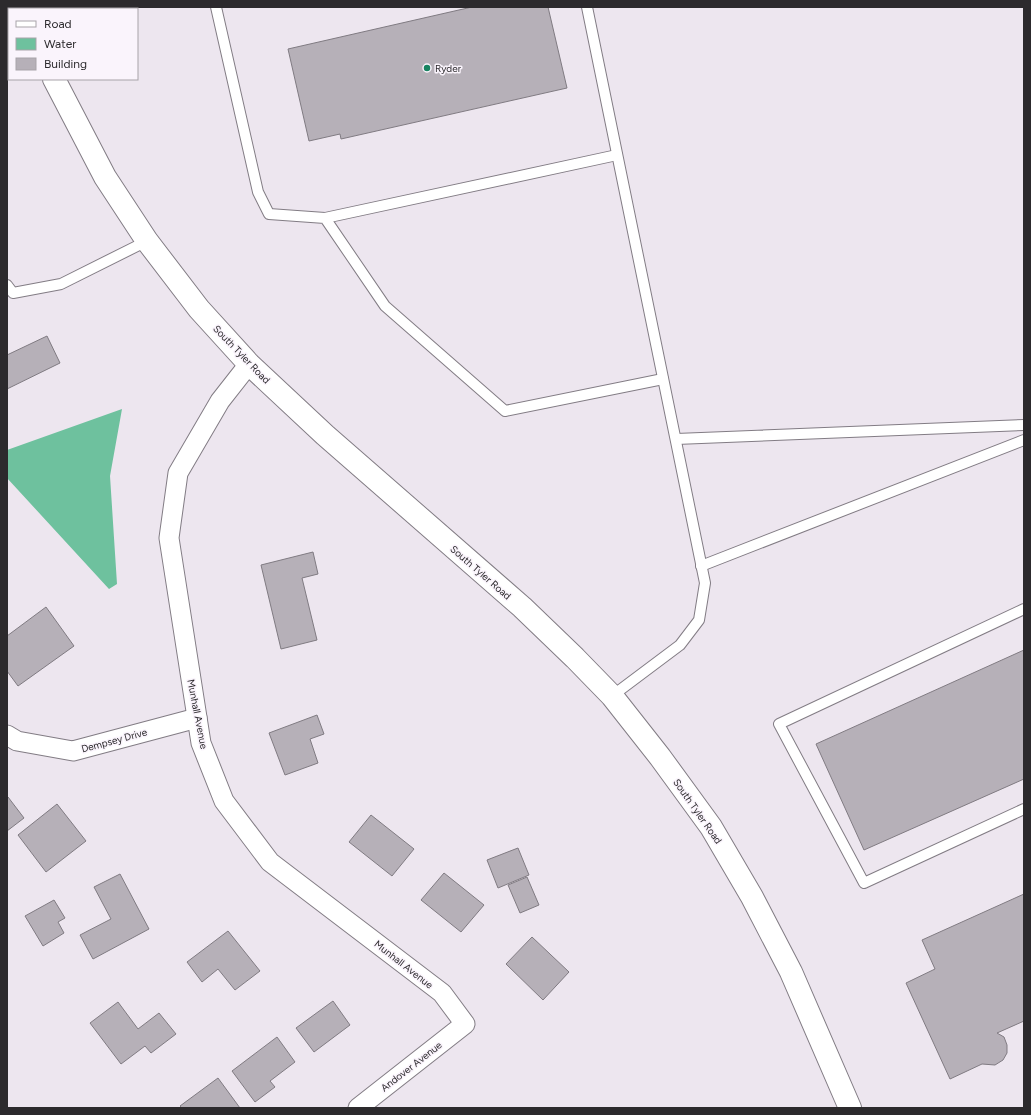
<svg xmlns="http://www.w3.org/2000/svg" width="1031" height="1115" font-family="Figtree,sans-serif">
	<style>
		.water { fill: #6ec19e }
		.building { fill: #b6b0b8; stroke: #807b82 }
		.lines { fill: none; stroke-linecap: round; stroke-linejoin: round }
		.lane-casing { stroke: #827c84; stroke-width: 12 }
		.street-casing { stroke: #827c84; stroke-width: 21 }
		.secondary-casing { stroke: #827c84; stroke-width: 24 }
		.lane { stroke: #fff; stroke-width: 10 }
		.street { stroke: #fff; stroke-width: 19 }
		.secondary { stroke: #fff; stroke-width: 22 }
		.poi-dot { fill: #178360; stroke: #faf4fc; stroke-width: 1.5 }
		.labels { text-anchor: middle; stroke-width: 3; stroke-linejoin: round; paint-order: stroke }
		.poi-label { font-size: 10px; fill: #2c2a2d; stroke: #faf4fc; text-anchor: start }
		.street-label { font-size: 10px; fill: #2c2a2d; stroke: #faf4fc }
	</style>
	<rect width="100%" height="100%" fill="#ede6ef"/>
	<!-- water -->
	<path class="water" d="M122,409L110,476L117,584L109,589L7,478V450Z"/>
	<!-- building -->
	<g class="building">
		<path d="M472,7H548L567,88L341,139L340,134L309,141L288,49Z"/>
		<path d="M47,336L60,363L7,389V355Z"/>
		<path d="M313,552L318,574L302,578L317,640L281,649L261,565Z"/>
		<path d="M46,607L74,646L18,686L7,671V636Z"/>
		<path d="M1024,650V779L864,850L816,744Z"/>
		<path d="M317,715L324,734L310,739L318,763L285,775L269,733Z"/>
		<path d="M8,797L24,818L7,831V798Z"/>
		<path d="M57,804L86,841L46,872L18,835Z"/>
		<path d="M371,815L414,849L392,876L349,842Z"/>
		<path d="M518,848L529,875L498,888L487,860Z"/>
		<path d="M444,873L484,905L461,932L421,900Z"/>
		<path d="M120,874L149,929L93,959L80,935L111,919L94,887Z"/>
		<path d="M527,877L539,905L520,913L508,885Z"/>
		<path d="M1024,894V1021L997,1033L1004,1037L1007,1045V1053L1003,1060L995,1065L982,1064L950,1079L906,983L935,969L922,940Z"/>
		<path d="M54,900L65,918L58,922L64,933L43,946L25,916Z"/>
		<path d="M228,931L260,971L235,990L218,969L202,982L187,962Z"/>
		<path d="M532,937L569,972L543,1000L506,964Z"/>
		<path d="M333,1001L350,1025L314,1052L296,1028Z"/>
		<path d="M118,1002L138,1029L159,1013L176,1034L151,1053L145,1046L121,1064L90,1023Z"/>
		<path d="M277,1037L295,1062L270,1081L275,1087L255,1102L232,1071Z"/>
		<path d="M218,1078L240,1108H182L180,1106Z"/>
	</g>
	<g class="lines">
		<!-- lane casing -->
		<g class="lane-casing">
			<g id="lane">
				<path d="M216,7L258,192L269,214L325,218L385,306L505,411L663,379"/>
				<path d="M587,7L705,583L699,620L680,645L612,696"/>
				<path d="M325,218L617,155"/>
				<path d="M7,285L13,293L61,284L147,241"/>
				<path d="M676,439L1024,425"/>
				<path d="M701,566L1024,440"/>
				<path d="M1024,609L779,724L864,883L1024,809"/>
			</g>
		</g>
		<!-- street casing -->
		<g class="street-casing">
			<g id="street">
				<path d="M249,364L220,401L178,473L169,538L201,743L224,801L270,862L442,993L465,1024L358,1108"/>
				<path d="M7,735L17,741L73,751L197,718"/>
			</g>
		</g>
		<!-- secondary casing -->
		<g class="secondary-casing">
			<g id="secondary">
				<path d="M19,7L20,9"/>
				<path d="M54,79L105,177L147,241L199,309L249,364L325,435L522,607L575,658L612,696L660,757L711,827L752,897L791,972L850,1108"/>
			</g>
		</g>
		<!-- lane -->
		<use href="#lane" class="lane"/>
		<!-- street -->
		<use href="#street" class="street"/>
		<!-- secondary -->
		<use href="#secondary" class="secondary"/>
	</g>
	<!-- markers -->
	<circle class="poi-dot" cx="427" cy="68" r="4"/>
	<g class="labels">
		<!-- poi labels -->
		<g class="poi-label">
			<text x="435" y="72">Ryder</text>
		</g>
		<!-- street labels -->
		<g class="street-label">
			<text transform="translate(242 354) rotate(46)" y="4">South Tyler Road</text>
			<text transform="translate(481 572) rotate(41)" y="4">South Tyler Road</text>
			<text transform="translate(198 714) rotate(79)" y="4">Munhall Avenue</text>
			<text transform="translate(114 740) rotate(-15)" y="4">Dempsey Drive</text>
			<text transform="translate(698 811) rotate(55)" y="4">South Tyler Road</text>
			<text transform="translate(404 964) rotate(38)" y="4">Munhall Avenue</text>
			<text transform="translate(411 1066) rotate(-38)" y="4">Andover Avenue</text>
		</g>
	</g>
	<!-- border -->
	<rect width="1031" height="1115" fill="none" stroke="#2c2a2d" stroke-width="16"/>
	<!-- legend -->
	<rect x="8" y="8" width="130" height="72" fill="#faf4fc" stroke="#a8a3a9"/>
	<rect x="16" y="21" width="20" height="6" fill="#ffffff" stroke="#a8a3a9"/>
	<text x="44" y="28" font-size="12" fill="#2c2a2d">Road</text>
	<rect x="16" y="38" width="20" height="12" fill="#6ec19e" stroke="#a8a3a9"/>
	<text x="44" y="48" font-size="12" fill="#2c2a2d">Water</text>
	<rect x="16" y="58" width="20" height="12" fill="#b6b0b8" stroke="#a8a3a9"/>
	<text x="44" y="68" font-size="12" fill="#2c2a2d">Building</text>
</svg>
